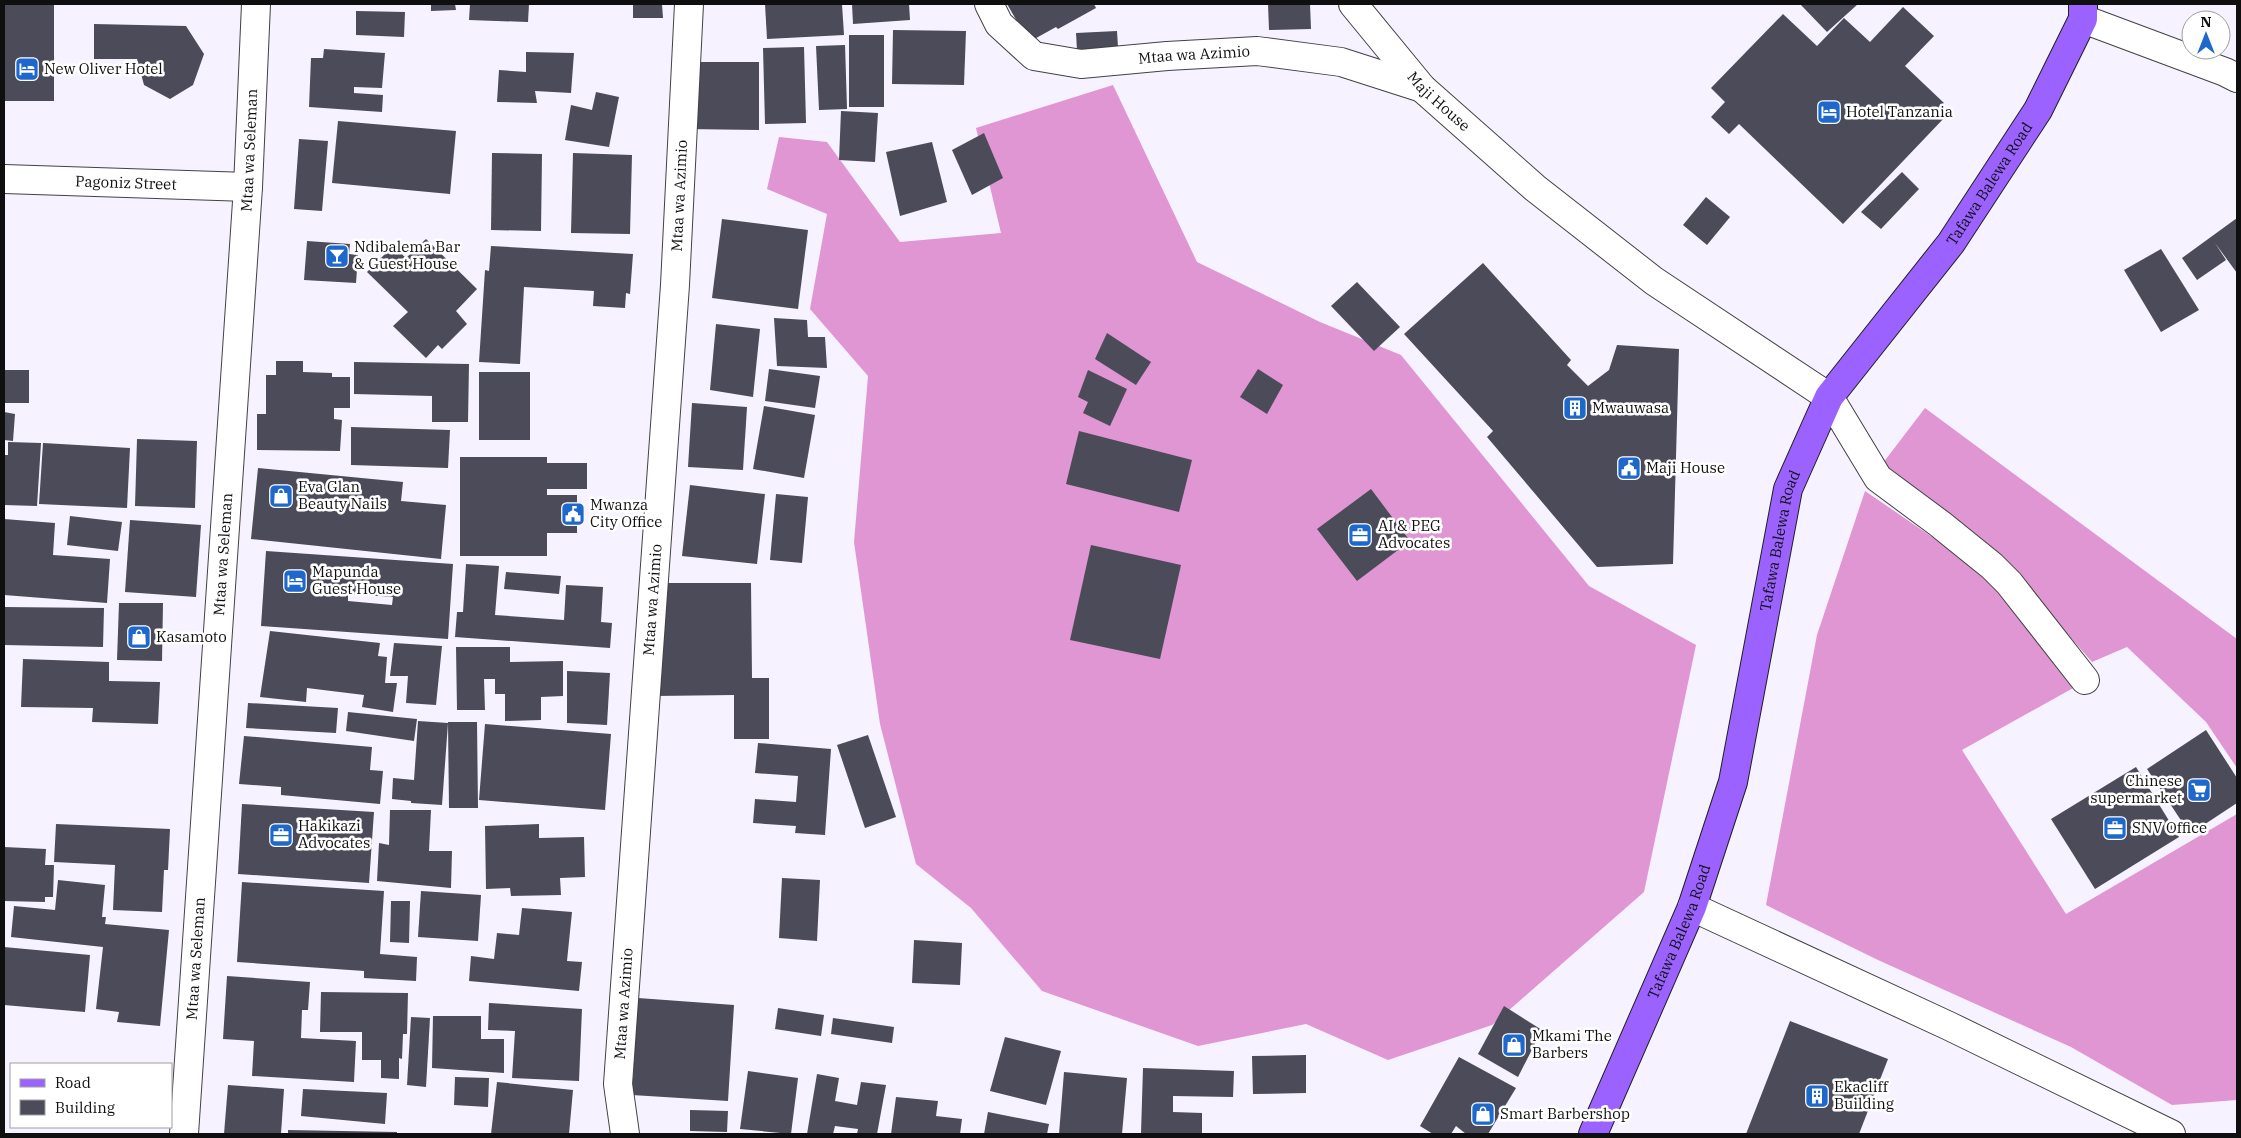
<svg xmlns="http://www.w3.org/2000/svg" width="2241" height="1138" font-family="'IBM Plex Serif',serif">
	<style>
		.forest { fill: #df96d3 }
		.building { fill: #4b4b59; fill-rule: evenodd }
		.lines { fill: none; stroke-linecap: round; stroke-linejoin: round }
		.minor-casing { stroke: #424242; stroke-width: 30 }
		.major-casing { stroke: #202020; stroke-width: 30 }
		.minor { stroke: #fff; stroke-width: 28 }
		.major { stroke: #9c62ff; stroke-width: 28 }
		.labels { text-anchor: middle; stroke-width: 5; stroke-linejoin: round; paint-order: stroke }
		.street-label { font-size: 15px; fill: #0f0f0f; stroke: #fff }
		.poi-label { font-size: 15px; fill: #0f0f0f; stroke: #fff; text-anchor: start }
	</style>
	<rect width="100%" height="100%" fill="#f7f2ff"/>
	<!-- forest -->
	<g class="forest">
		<path d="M1113,85L1197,262L1320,322L1401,355L1589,586L1696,645L1644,892L1492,1025L1388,1060L1306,1024L1198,1046L1042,991L971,908L916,864L880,724L854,542L868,376L810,309L827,214L767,189L779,137L827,142L900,242L1001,233L976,128Z"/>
		<path d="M1925,408L2237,639V768L2206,722L2127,647L2092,662L2001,558L1883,463Z"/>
		<path d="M1865,491L1989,576L2075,687L1962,750L2066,914L2237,814V1100L2172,1105L2071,1047L1878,960L1766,905L1817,635Z"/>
	</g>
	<!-- building -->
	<g class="building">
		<rect x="4" y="4" width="50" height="97"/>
		<path d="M431,4H455L456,10L431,11Z"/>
		<path d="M470,4H529L528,22L469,20Z"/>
		<path d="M633,4H662L663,18H633Z"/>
		<path d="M765,4H842L844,35L767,39Z"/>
		<path d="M852,4H909L910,20L853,24Z"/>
		<path d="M1007,4H1094L1096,8L1058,29L1056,27L1029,42Z"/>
		<path d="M1268,4H1310L1311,29L1269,30Z"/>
		<path d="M1800,4H1858L1827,32Z"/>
		<path d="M1903,7L1934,36L1905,66L1944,103L1938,108L1946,116L1843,224L1739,124L1729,134L1711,117L1725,102L1711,88L1783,14L1817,46L1844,18L1870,42Z"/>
		<path d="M356,11L405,12L404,37L356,35Z"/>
		<path d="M94,24L186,26L204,54L193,85L170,99L144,85L137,59H94Z"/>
		<path d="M893,30L966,31L964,85L892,84Z"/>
		<path d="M1117,31L1118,47L1077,50L1076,33Z"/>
		<rect x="849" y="35" width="35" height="72"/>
		<path d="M845,45L847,109L819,110L816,46Z"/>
		<path d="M804,47L806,123L765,124L763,48Z"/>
		<path d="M324,49L385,53L382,88L354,87V93L383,95L382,112L309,107L311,58H323Z"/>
		<path d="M526,52L574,53L571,93L535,91L537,103L497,102L499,70L526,72Z"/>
		<path d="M687,62H759V130L686,129Z"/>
		<path d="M596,92L619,97L609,147L565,140L571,105L592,110Z"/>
		<path d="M841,111L878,113L875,162L839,160Z"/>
		<path d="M338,121L456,131L450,194L332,183Z"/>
		<path d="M984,133L1003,178L972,195L952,150Z"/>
		<path d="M299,139L328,141L322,211L294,209Z"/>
		<path d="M932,142L947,202L900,216L886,152Z"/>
		<path d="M492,153L542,154L541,231L491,230Z"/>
		<path d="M573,153L632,155L630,234L571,233Z"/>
		<path d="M1902,172L1919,189L1881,229L1861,212Z"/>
		<path d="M1706,197L1730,217L1707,245L1683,225Z"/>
		<path d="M2237,218V273L2215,243L2226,260L2197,280L2182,258Z"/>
		<path d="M722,219L808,230L798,309L712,298Z"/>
		<path d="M426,239L477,289L456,311L467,324L442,349L438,345L426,358L393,326L408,312L367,272L393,246L406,258Z"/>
		<path d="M307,241L350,244L349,254L358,255L356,283L304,280Z"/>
		<path d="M491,246L633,254L630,294L626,293L625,308L593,306L594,291L524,287L520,364L479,362L485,270L489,271Z"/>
		<path d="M2161,249L2199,310L2161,332L2124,270Z"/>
		<path d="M1483,263L1571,360L1567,365L1588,386L1609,370L1617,345L1679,349L1673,564L1597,567L1487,437L1493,431L1404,334Z"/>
		<path d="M1357,282L1400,327L1374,351L1331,306Z"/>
		<path d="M774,318L807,320L808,337H825L827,368L777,366Z"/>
		<path d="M716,324L760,329L753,397L710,390Z"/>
		<path d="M1107,333L1151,362L1136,385L1095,359Z"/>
		<path d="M276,361H303V372L332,373V377H350V408H334V419L342,420L340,451L257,450V414H266V375H276Z"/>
		<path d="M354,362L469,364L468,422H432V396L354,394Z"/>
		<path d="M769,369L820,376L815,408L765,401Z"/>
		<path d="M1258,369L1283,385L1267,414L1240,397Z"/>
		<rect x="4" y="370" width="25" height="33"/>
		<path d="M1088,370L1127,389L1110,426L1083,413L1088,402L1078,397Z"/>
		<rect x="479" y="372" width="51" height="68"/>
		<path d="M692,403L747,407L743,470L688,467Z"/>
		<path d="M764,406L815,415L804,478L753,469Z"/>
		<path d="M4,412L15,414L13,441L4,440Z"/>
		<path d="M351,427L450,430L448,468L351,465Z"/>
		<path d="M1079,431L1192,460L1179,512L1066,484Z"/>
		<path d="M137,439L197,441L195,508L135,506Z"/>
		<path d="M8,442L41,443L37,506L4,505V455H8Z"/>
		<path d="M43,443L130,448L127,508L39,504Z"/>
		<path d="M460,457H547V463H587V489H547V495H577V533H547V556H460Z"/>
		<path d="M258,468L403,482L401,501L446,505L441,559L251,539Z"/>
		<path d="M690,485L765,494L757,564L682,556Z"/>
		<path d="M1371,489L1410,541L1357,581L1317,529Z"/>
		<path d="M776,494L808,497L802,563L770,560Z"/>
		<path d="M70,516L122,522L118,551L67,545Z"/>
		<path d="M4,519L55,523L53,555L110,559L107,603L4,595Z"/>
		<path d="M130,520L201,525L196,597L125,592Z"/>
		<path d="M1091,545L1181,565L1160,659L1070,640Z"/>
		<path d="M266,551L453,564L448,639L261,626ZM348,594L393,597L392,605L348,601Z"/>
		<path d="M466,564L499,566L495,615L564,620L566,585L603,587L601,622L612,623L610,648L455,637L457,612H463Z"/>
		<path d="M506,572L561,576L559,594L504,589Z"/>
		<path d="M655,583H751L752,678H769V739H734V695L655,696Z"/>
		<path d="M119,603H163L162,661L117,660Z"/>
		<path d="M4,607L104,608L103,647L4,645Z"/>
		<path d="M270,631L380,643L378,656L387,657L385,683H397L393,712L362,707L364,695L307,688L306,702L260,697Z"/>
		<path d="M394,643L442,646L436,705L406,703L408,676H390Z"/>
		<path d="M456,647H510V662L563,661V696L541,697V720L505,721V694H495V679H484L485,710H457Z"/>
		<path d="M23,659L109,662V681L160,682L158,724L92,722L93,708L21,707Z"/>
		<path d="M567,671L610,673L607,725L567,723Z"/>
		<path d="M248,703L338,708L336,733L246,728Z"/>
		<path d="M348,712L417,719L414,741L346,731Z"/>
		<path d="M418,721L448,723L442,805L411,803V801L392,799L393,778L414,780Z"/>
		<path d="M448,722H477L478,808H449Z"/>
		<path d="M485,724L611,734L605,810L479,800Z"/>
		<path d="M2206,730L2237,778V803L2190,834L2147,769Z"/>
		<path d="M868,735L896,817L865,828L837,745Z"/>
		<path d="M244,736L372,747L370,770L383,771L380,804L281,795V787L239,784Z"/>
		<path d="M758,743L831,749L825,835L795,833L796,826L753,823L755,799L796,802L798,776L755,773Z"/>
		<path d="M2136,767L2179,837L2095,889L2051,819Z"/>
		<path d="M242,804L374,812L369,883L238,874Z"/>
		<path d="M390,810H431L429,851H452L451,888L377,881L379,843L389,845Z"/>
		<path d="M56,824L170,829L168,870H164L162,912L113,910L115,865L54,862Z"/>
		<path d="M539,824V838L584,837L585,877L560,878L561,895L511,896L510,888L486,889L485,826Z"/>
		<path d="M4,847L46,849L45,865H54L53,897H45V902L4,901Z"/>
		<path d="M782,878L820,880L817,941L779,938Z"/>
		<path d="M58,880L105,885L102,917H106L105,924L169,930L160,1026L117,1022L119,1012L96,1009L103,947L11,937L14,906L55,910Z"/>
		<path d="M242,882L384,891L380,954L417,957L416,981L364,978V971L237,962Z"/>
		<path d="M421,891L481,895L478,941L418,937Z"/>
		<path d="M391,901H410L409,943L390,942Z"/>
		<path d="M522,908L572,912L567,961L582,962L579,991L469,981L471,956L494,959L497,933L519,935Z"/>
		<path d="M914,940L962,943L960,985L912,983Z"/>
		<path d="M4,947L90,955L85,1012L4,1005Z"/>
		<path d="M227,976L310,982L308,1010H302L301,1038L356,1041L354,1082L252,1076L254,1041L223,1039Z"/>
		<path d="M321,992L408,993L407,1034H403L402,1059L399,1058V1079L381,1078V1060H362V1032H320Z"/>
		<path d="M638,998L734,1005L728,1101L632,1095Z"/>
		<path d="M489,1003L582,1009L579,1081L512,1078L515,1031L488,1030Z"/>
		<path d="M1504,1006L1542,1030L1518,1077L1478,1054Z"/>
		<path d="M778,1008L824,1015L821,1036L775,1029Z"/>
		<path d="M433,1016H481V1039H504V1073L432,1068Z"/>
		<path d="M411,1017L430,1018L426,1087L407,1085Z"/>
		<path d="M833,1018L894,1027L892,1043L831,1034Z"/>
		<path d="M1790,1021L1888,1059L1859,1134H1746Z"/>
		<path d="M1005,1037L1061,1051L1046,1105L990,1091Z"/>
		<path d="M1306,1055V1093L1253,1094L1252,1056Z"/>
		<path d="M1459,1057L1516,1088L1488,1134H1466L1456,1126L1451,1134H1433L1420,1126Z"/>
		<path d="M1143,1068L1234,1071L1233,1097L1173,1096V1112L1202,1113V1134L1141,1133Z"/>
		<path d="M748,1071L798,1078L791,1134L740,1129Z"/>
		<path d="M1064,1072L1127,1078L1122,1134H1059Z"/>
		<path d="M817,1074L839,1078L835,1101L857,1105L861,1082L886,1085L877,1134H857L858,1129L835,1126L833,1134H807Z"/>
		<path d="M455,1077L489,1078L488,1107L454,1105Z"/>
		<path d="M497,1082L573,1090L569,1134H491Z"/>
		<path d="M228,1085L284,1089L281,1134H224Z"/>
		<path d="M303,1089L387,1093L385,1124L301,1116Z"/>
		<path d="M896,1097L938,1101L936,1116L962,1119L960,1134H891Z"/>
		<path d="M690,1110L728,1111L727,1132L690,1131Z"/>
		<path d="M988,1112L1049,1124L1047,1134H984Z"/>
		<path d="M288,1130L397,1132V1134H288Z"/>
	</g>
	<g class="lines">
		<!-- minor casing -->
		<g class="minor-casing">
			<g id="minor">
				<path id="s1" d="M989,4L999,24L1034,56L1081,64L1167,56L1257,51L1341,62L1422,88"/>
				<path id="s2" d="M1353,4L1422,88L1535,188L1654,281L1829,397L1878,478L1940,524L1992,566L2009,583L2085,680"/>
				<path d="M2083,19L2225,72L2237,78"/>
				<path id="s3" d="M4,179L248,187"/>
				<path d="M1692,907L1949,1026L2171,1134"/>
				<path id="s4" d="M184,1134L248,187L256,4"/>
				<path id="s5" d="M625,1134L618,1084L675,285L689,4"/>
			</g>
		</g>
		<!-- major casing -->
		<g class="major-casing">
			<g id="major">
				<path id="s6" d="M1593,1134L1692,907L1733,782L1788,489L1829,397L1951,243L2038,110L2083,19V4"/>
			</g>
		</g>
		<!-- minor -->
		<use href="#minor" class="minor"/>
		<!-- major -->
		<use href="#major" class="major"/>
	</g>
	<!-- icons -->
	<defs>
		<g id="hotel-square" transform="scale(1.25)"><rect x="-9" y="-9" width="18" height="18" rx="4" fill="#1d68ca" stroke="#fff"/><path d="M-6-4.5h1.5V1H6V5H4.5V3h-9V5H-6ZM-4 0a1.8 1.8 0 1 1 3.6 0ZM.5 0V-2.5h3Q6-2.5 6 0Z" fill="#fff"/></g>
		<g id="bar-square" transform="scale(1.25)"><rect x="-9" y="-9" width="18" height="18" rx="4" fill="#1d68ca" stroke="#fff"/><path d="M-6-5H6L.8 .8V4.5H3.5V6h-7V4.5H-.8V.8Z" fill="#fff"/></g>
		<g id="building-square" transform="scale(1.25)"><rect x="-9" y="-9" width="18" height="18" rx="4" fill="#1d68ca" stroke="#fff"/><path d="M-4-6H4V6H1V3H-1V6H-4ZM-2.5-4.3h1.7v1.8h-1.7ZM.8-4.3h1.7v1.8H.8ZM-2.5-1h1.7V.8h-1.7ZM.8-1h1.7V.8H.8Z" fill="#fff"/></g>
		<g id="civic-square" transform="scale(1.25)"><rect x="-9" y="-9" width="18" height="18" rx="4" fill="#1d68ca" stroke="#fff"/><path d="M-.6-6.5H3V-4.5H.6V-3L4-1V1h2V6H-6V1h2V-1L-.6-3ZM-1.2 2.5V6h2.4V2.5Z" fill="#fff"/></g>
		<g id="shop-square" transform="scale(1.25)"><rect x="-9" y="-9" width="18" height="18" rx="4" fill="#1d68ca" stroke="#fff"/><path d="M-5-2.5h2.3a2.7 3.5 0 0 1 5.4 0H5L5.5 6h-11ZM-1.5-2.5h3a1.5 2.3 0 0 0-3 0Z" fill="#fff"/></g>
		<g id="office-square" transform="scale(1.25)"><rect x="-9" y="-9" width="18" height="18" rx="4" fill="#1d68ca" stroke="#fff"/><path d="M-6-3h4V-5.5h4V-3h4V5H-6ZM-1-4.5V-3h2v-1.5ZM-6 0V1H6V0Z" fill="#fff"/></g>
		<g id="supermarket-square" transform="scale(1.25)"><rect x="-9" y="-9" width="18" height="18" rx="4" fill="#1d68ca" stroke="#fff"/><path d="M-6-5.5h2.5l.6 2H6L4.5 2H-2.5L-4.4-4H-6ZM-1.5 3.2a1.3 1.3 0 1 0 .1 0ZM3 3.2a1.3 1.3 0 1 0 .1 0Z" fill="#fff"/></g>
	</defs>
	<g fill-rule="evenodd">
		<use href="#hotel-square" x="27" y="69"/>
		<use href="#hotel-square" x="1829" y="112"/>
		<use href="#bar-square" x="337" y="256"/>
		<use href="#building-square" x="1575" y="408"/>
		<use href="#civic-square" x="1629" y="468"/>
		<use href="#shop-square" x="281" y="496"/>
		<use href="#civic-square" x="573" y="514"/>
		<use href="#office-square" x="1360" y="535"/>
		<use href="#hotel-square" x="295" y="581"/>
		<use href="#shop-square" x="139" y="637"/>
		<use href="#supermarket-square" x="2199" y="790"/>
		<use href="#office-square" x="2115" y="828"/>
		<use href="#office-square" x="281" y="835"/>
		<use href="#shop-square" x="1514" y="1045"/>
		<use href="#building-square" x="1817" y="1096"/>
		<use href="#shop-square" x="1483" y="1114"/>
	</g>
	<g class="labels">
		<!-- street labels -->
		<g class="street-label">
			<text dy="5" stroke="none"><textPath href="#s1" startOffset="231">Mtaa wa Azimio</textPath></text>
			<text dy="5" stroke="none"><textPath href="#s2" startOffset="130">Maji House</textPath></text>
			<text dy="5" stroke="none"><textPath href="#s4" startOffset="986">Mtaa wa Seleman</textPath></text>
			<text dy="5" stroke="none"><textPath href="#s3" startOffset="122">Pagoniz Street</textPath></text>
			<text dy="5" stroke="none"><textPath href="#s6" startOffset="1045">Tafawa Balewa Road</textPath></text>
			<text dy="5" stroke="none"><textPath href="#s5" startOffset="941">Mtaa wa Azimio</textPath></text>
			<text dy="5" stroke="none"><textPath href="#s6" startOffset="625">Tafawa Balewa Road</textPath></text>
			<text dy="5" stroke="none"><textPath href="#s4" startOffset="581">Mtaa wa Seleman</textPath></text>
			<text dy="5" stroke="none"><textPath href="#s5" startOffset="536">Mtaa wa Azimio</textPath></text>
			<text dy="5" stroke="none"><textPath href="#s6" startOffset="220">Tafawa Balewa Road</textPath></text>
			<text dy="5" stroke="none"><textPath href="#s4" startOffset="176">Mtaa wa Seleman</textPath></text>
			<text dy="5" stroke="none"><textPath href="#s5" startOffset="131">Mtaa wa Azimio</textPath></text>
		</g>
		<!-- poi labels -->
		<g class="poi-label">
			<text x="44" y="74">New Oliver Hotel</text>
			<text x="1846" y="117">Hotel Tanzania</text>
			<text x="354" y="252">Ndibalema Bar<tspan x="354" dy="17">&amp; Guest House</tspan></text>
			<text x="1592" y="413">Mwauwasa</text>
			<text x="1646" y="473">Maji House</text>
			<text x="298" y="492">Eva Glan<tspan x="298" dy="17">Beauty Nails</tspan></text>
			<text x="590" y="510">Mwanza<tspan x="590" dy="17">City Office</tspan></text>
			<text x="1378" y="531">AI &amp; PEG<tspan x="1378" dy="17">Advocates</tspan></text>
			<text x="312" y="577">Mapunda<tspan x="312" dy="17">Guest House</tspan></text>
			<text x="156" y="642">Kasamoto</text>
			<text x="2182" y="786" text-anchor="end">Chinese<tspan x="2182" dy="17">supermarket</tspan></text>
			<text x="298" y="831">Hakikazi<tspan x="298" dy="17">Advocates</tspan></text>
			<text x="2132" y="833">SNV Office</text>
			<text x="1532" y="1041">Mkami The<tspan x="1532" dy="17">Barbers</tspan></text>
			<text x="1834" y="1092">Ekacliff<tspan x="1834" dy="17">Building</tspan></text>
			<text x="1500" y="1119">Smart Barbershop</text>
		</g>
	</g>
	<!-- border -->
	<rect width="2241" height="1138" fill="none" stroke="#0f0f0f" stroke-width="10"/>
	<!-- legend -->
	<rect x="10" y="1063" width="162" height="65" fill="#ffffff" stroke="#9f9f9f"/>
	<rect x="20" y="1079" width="25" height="8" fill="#9c62ff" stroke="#9f9f9f"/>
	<text x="55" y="1088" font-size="15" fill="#0f0f0f">Road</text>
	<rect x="20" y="1100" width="25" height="15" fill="#4b4b59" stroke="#9f9f9f"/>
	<text x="55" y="1113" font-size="15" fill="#0f0f0f">Building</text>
	<!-- north arrow -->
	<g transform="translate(2206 35)"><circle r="24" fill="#ffffff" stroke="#9f9f9f"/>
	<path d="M0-4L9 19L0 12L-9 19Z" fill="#1d68ca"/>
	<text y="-8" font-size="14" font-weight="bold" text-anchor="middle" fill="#0f0f0f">N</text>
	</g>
</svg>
